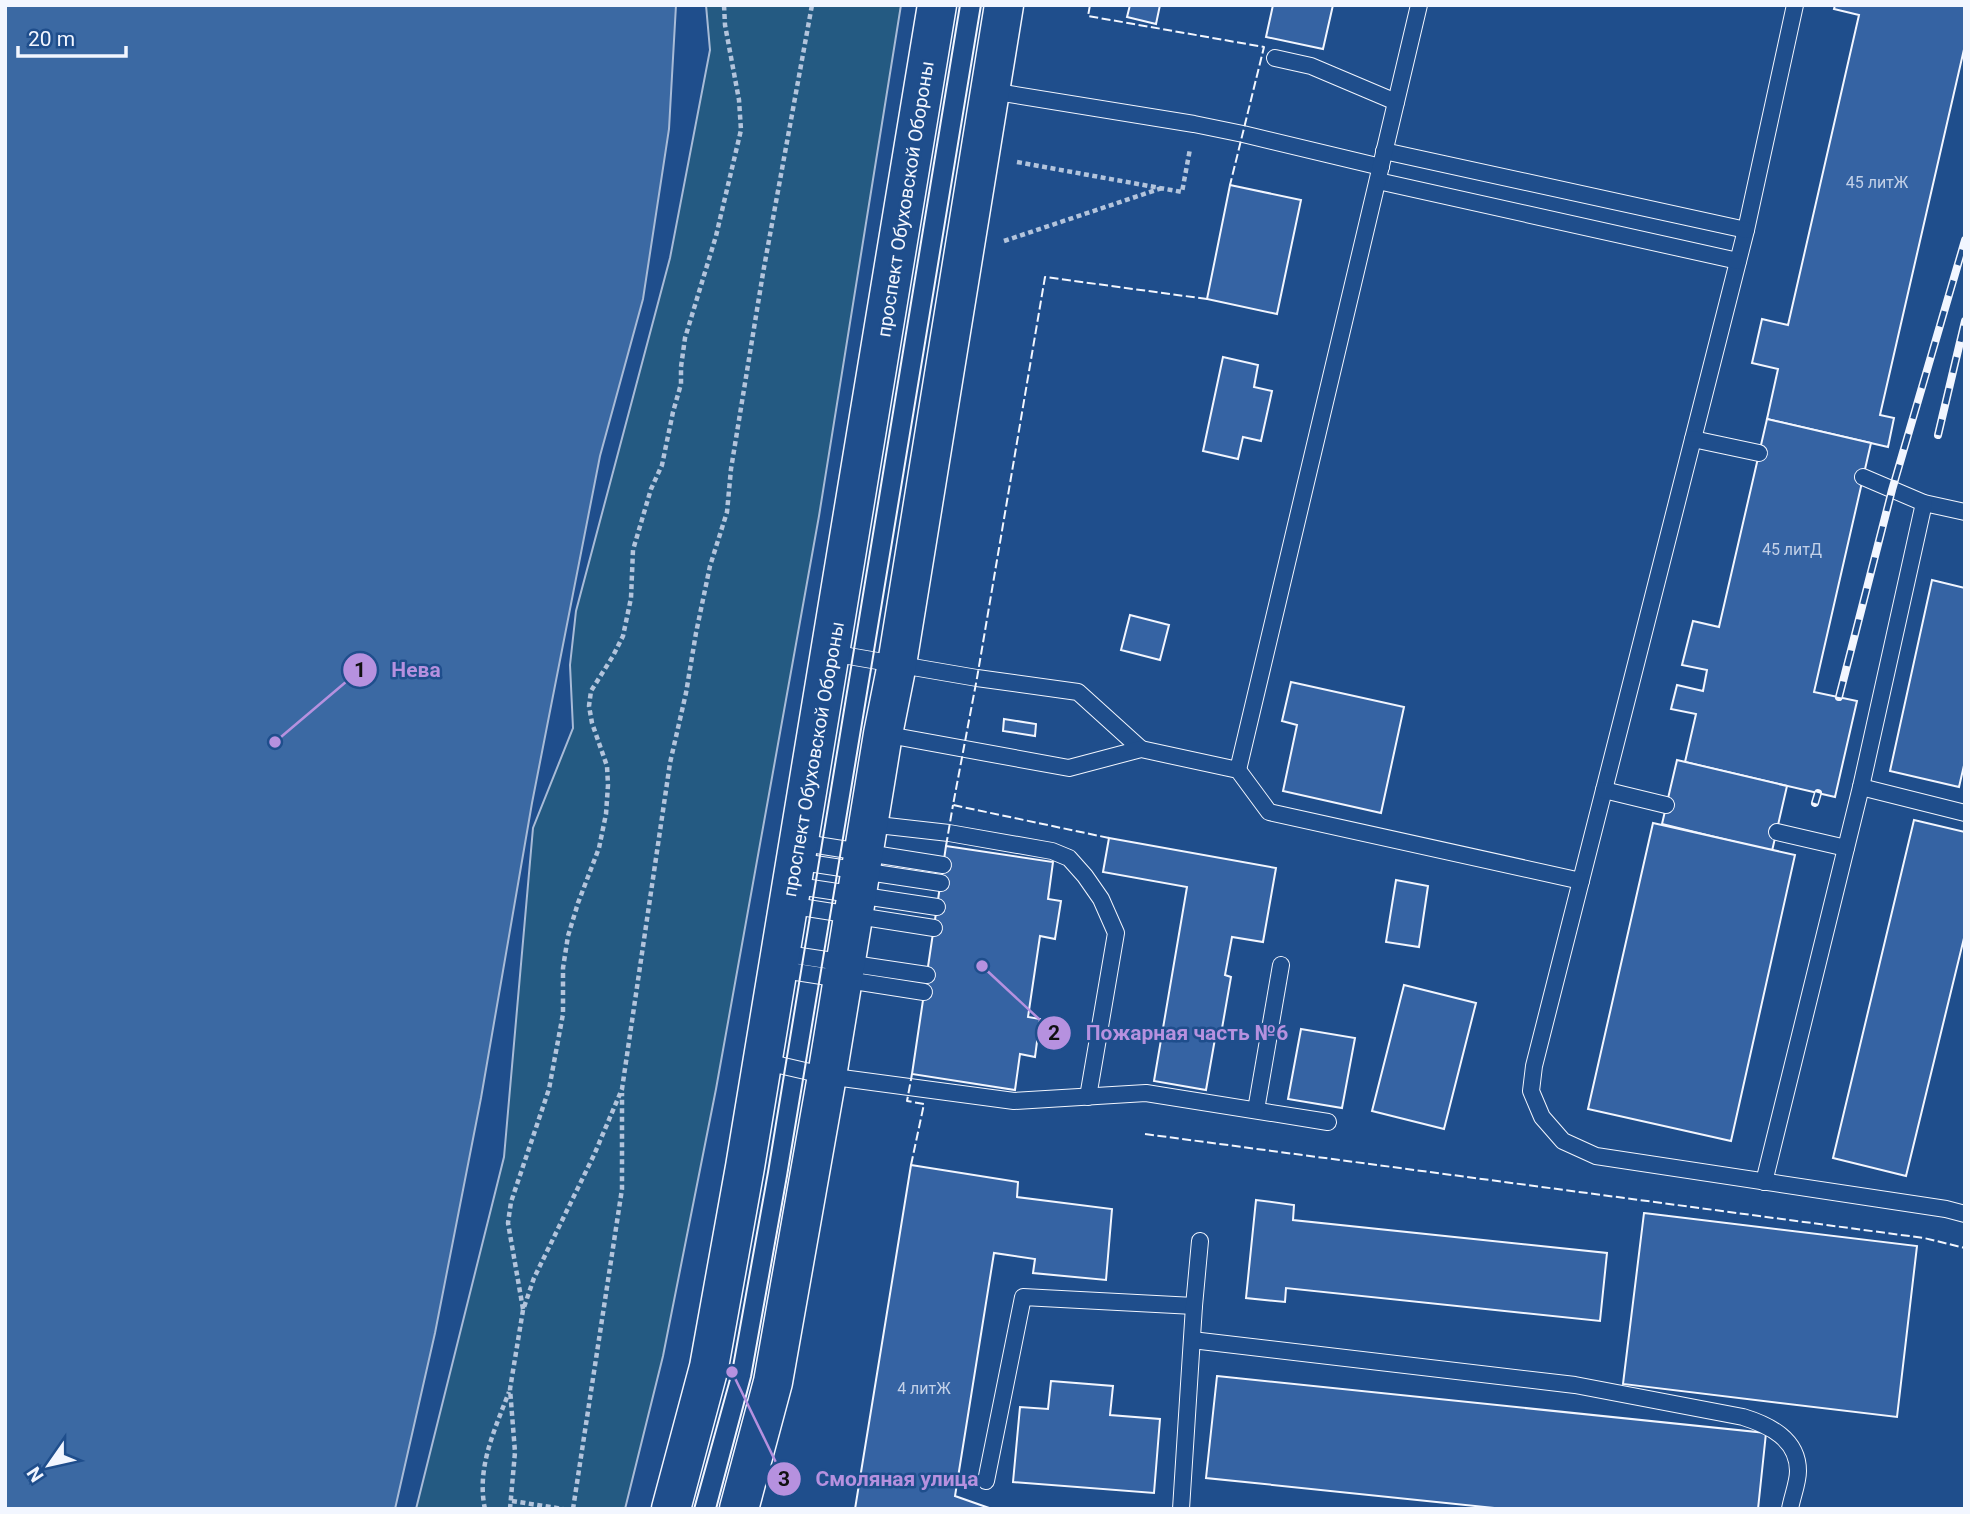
<svg xmlns="http://www.w3.org/2000/svg" width="1970" height="1514" font-family="Roboto,sans-serif">
	<style>
		.green { fill: #245a82; stroke: #a8bbd7; stroke-width: 2 }
		.water { fill: #3b69a3; stroke: #a8bbd7; stroke-width: 2 }
		.building { fill: #3563a3; stroke: #f2f6ff; stroke-width: 2 }
		.lines { fill: none; stroke-linecap: round; stroke-linejoin: round }
		.lane-casing { stroke: #f2f6ff; stroke-width: 18 }
		.secondary-casing { stroke: #f2f6ff; stroke-width: 41 }
		.path { stroke: #b3c4dc; stroke-width: 4.5; stroke-dasharray: 5 3.5; stroke-linecap: butt }
		.lane { stroke: #1f4e8c; stroke-width: 16 }
		.secondary { stroke: #1f4e8c; stroke-width: 38 }
		.tram { stroke: #f2f6ff; stroke-width: 2 }
		.rail-casing { stroke: #f2f6ff; stroke-width: 8 }
		.rail { stroke: #1f4e8c; stroke-width: 5; stroke-dasharray: 16; stroke-linecap: butt }
		.fence { stroke: #f2f6ff; stroke-width: 2; stroke-dasharray: 9 3.5; stroke-linecap: butt }
		.labels { text-anchor: middle; stroke-width: 5; stroke-linejoin: round; paint-order: stroke }
		.number-label { font-size: 16px; fill: #c3d1e8 }
		.street-label { font-size: 19px; fill: #f2f6ff; stroke: #1f4e8c }
		.leader { fill: none; stroke: #b691df; stroke-width: 2.5 }
		.callout-dot { fill: #b691df; stroke: #1f4e8c; stroke-width: 2.5 }
		.mark-label { font-size: 21px; text-anchor: middle; font-weight: bold; fill: #111 }
		.callout-label { font-size: 21px; text-anchor: middle; font-weight: bold; fill: #b691df; stroke: #1f4e8c; stroke-width: 5; stroke-linejoin: round; paint-order: stroke }
	</style>
	<rect width="100%" height="100%" fill="#1f4e8c"/>
	<!-- green -->
	<path class="green" d="M706,5H901L819,516L716,1089L663,1356L625,1509H416L504,1157L533,828L573,728L570,665L576,611L670,258L710,50Z"/>
	<!-- water -->
	<path class="water" d="M5,5H676L669,129L643,299L600,456L532,803L481,1098L435,1333L395,1509H5Z"/>
	<!-- building -->
	<g class="building">
		<path d="M1130,5H1160L1156,24L1127,17Z"/>
		<path d="M1273,5H1333L1323,49L1266,37Z"/>
		<path d="M1835,5H1965V45L1880,415L1894,418L1888,447L1767,419L1778,369L1752,363L1762,319L1788,325L1859,15L1834,9Z"/>
		<path d="M1230,185L1301,200L1277,314L1207,299Z"/>
		<path d="M1223,357L1258,365L1254,387L1272,391L1261,441L1243,437L1238,459L1203,451Z"/>
		<path d="M1767,419L1871,443L1814,692L1857,701L1835,797L1685,762L1696,714L1671,709L1677,685L1703,691L1707,670L1682,665L1693,621L1719,627Z"/>
		<path d="M1932,580L1965,588V761L1959,787L1890,771Z"/>
		<path d="M1130,615L1169,625L1160,660L1121,650Z"/>
		<path d="M1291,682L1404,707L1381,813L1283,791L1297,725L1282,721Z"/>
		<path d="M1004,719L1036,724L1035,736L1003,731Z"/>
		<path d="M1677,760L1787,786L1772,851L1662,824Z"/>
		<path d="M1914,820L1965,832V934L1906,1176L1833,1158Z"/>
		<path d="M1653,823L1795,855L1731,1141L1588,1109Z"/>
		<path d="M1109,838L1276,868L1263,942L1232,937L1225,975L1231,977L1221,1034L1216,1033L1206,1090L1154,1081L1187,887L1103,872Z"/>
		<path d="M946,846L1053,862L1048,899L1061,901L1055,939L1040,936L1028,1017L1040,1019L1035,1057L1020,1054L1015,1090L912,1074Z"/>
		<path d="M1396,880L1428,886L1419,947L1386,942Z"/>
		<path d="M1404,985L1476,1003L1444,1129L1372,1111Z"/>
		<path d="M1301,1029L1355,1038L1342,1108L1288,1099Z"/>
		<path d="M911,1165L1018,1182L1017,1197L1112,1209L1106,1280L1033,1273L1035,1259L994,1253L955,1496L992,1509H855Z"/>
		<path d="M1256,1200L1294,1205L1293,1220L1607,1253L1600,1321L1286,1288L1285,1302L1246,1298Z"/>
		<path d="M1644,1213L1917,1246L1897,1417L1623,1384Z"/>
		<path d="M1217,1376L1766,1433L1758,1509H1504L1206,1478Z"/>
		<path d="M1051,1381L1113,1386L1110,1415L1160,1419L1154,1493L1013,1482L1020,1407L1048,1409Z"/>
	</g>
	<g class="lines">
		<!-- lane casing -->
		<g class="lane-casing">
			<g id="lane">
				<path d="M1795,5L1746,230L1534,1066L1531,1091L1542,1117L1563,1141L1596,1156L1946,1209L1965,1214"/>
				<path d="M1275,58L1311,66L1396,102"/>
				<path d="M991,91L1194,124L1243,134L1381,167"/>
				<path d="M1384,151L1746,230"/>
				<path d="M1378,181L1738,261"/>
				<path d="M1693,439L1759,453"/>
				<path d="M1863,477L1924,503L1965,512"/>
				<path d="M831,653L977,678L1078,692L1141,749"/>
				<path d="M883,734L1069,768L1141,749L1238,770L1269,812L1581,881"/>
				<path d="M1238,770L1419,5"/>
				<path d="M1861,787L1965,813"/>
				<path d="M1604,790L1666,805"/>
				<path d="M869,824L949,833L1052,851L1069,858L1085,876L1101,899L1116,933L1088,1097"/>
				<path d="M1777,832L1846,848"/>
				<path d="M798,842L943,865"/>
				<path d="M795,861L941,883"/>
				<path d="M791,885L937,907"/>
				<path d="M788,905L934,928"/>
				<path d="M780,953L927,975"/>
				<path d="M777,969L924,992"/>
				<path d="M762,1061L827,1076L1014,1101L1146,1093L1328,1122"/>
				<path d="M1256,1110L1281,965"/>
				<path d="M1764,1182L1861,787L1924,503"/>
				<path d="M1192,1340L1575,1385L1743,1417C1769,1425 1798,1439 1798,1471C1798,1483 1792,1497 1790,1509"/>
				<path d="M986,1481L1023,1297L1194,1306"/>
				<path d="M1181,1509L1194,1306L1200,1241"/>
			</g>
		</g>
		<!-- secondary casing -->
		<g class="secondary-casing">
			<g id="secondary">
				<path d="M671,1509L709,1367L745,1167L937,5"/>
				<path d="M739,1509L773,1382L827,1076L883,734L897,664L1004,5"/>
			</g>
		</g>
		<!-- path -->
		<g class="path">
			<path d="M1017,162L1182,192L1190,149"/>
			<path d="M1004,241L1162,188"/>
			<path d="M523,1309L508,1223L511,1202L549,1089L563,1014V968L568,936L578,903L599,848L606,814L608,785L607,766L592,723L589,706L591,691L613,656L623,636L631,598L633,550L651,489L662,465L673,412L681,384V367L685,338L716,236L741,130L739,100L725,25L724,5"/>
			<path d="M512,1501L563,1509"/>
			<path d="M485,1509C476,1468 495,1429 509,1392"/>
			<path d="M510,1509L515,1452L510,1389L523,1310L534,1278L594,1155L622,1089L670,763L686,693L696,633L710,566L727,512L731,469L763,273L812,5"/>
			<path d="M573,1509L622,1189V1093"/>
		</g>
		<!-- lane -->
		<use href="#lane" class="lane"/>
		<!-- secondary -->
		<use href="#secondary" class="secondary"/>
		<!-- tram -->
		<g class="tram">
			<path d="M694,1509L732,1372L768,1172L960,5"/>
			<path d="M716,1509L751,1377L787,1176L981,5"/>
		</g>
		<!-- rail casing -->
		<g class="rail-casing">
			<g id="rail">
				<path d="M1938,435L1965,321"/>
				<path d="M1839,697L1892,490L1965,240"/>
				<path d="M1815,803L1818,793"/>
			</g>
		</g>
		<!-- rail -->
		<use href="#rail" class="rail"/>
		<!-- fence -->
		<g class="fence">
			<path d="M1090,5L1088,16L1264,47L1230,185"/>
			<path d="M1109,838L953,805L977,678L1045,277L1207,299"/>
			<path d="M946,846L953,805"/>
			<path d="M1145,1134L1924,1238L1965,1248"/>
			<path d="M911,1165L924,1104L907,1101L912,1074"/>
		</g>
	</g>
	<g class="labels">
		<!-- number labels -->
		<g class="number-label">
			<text x="1877" y="188">45 литЖ</text>
			<text x="1792" y="555">45 литД</text>
			<text x="924" y="1394">4 литЖ</text>
		</g>
		<!-- street labels -->
		<g class="street-label">
			<text transform="translate(905 199) rotate(-81)" y="7">проспект Обуховской Обороны</text>
			<text transform="translate(813 759) rotate(-80)" y="7">проспект Обуховской Обороны</text>
		</g>
	</g>
	<!-- callouts -->
	<path class="leader" d="M275 742L360 670M982 966L1054 1033M732 1372L784 1479"/>
	<g class="callout-dot">
		<circle cx="275" cy="742" r="7"/>
		<circle cx="982" cy="966" r="7"/>
		<circle cx="732" cy="1372" r="7"/>
		<circle cx="360" cy="670" r="18"/>
		<circle cx="1054" cy="1033" r="18"/>
		<circle cx="784" cy="1479" r="18"/>
	</g>
	<g class="mark-label">
		<text x="360" y="677">1</text>
		<text x="1054" y="1040">2</text>
		<text x="784" y="1486">3</text>
	</g>
	<g class="callout-label">
		<text x="416" y="677">Нева</text>
		<text x="1187" y="1040">Пожарная часть №6</text>
		<text x="897" y="1486">Смоляная улица</text>
	</g>
	<!-- border -->
	<rect width="1970" height="1514" fill="none" stroke="#f2f6ff" stroke-width="14"/>
	<!-- north arrow -->
	<g transform="translate(49 1465) rotate(236)" stroke="#1f4e8c" stroke-width="5" paint-order="stroke">
	<path d="M0-5L12 26L0 18L-12 26Z" fill="#f2f6ff"/>
	<text y="-10" font-size="19" font-weight="bold" text-anchor="middle" fill="#f2f6ff">N</text>
	</g>
	<!-- scale -->
	<path d="M18 46v10h108v-10" fill="none" stroke="#f2f6ff" stroke-width="3.5"/>
	<text x="28" y="46" font-size="21" fill="#f2f6ff" stroke="#1f4e8c" stroke-width="5" paint-order="stroke">20 m</text>
</svg>
